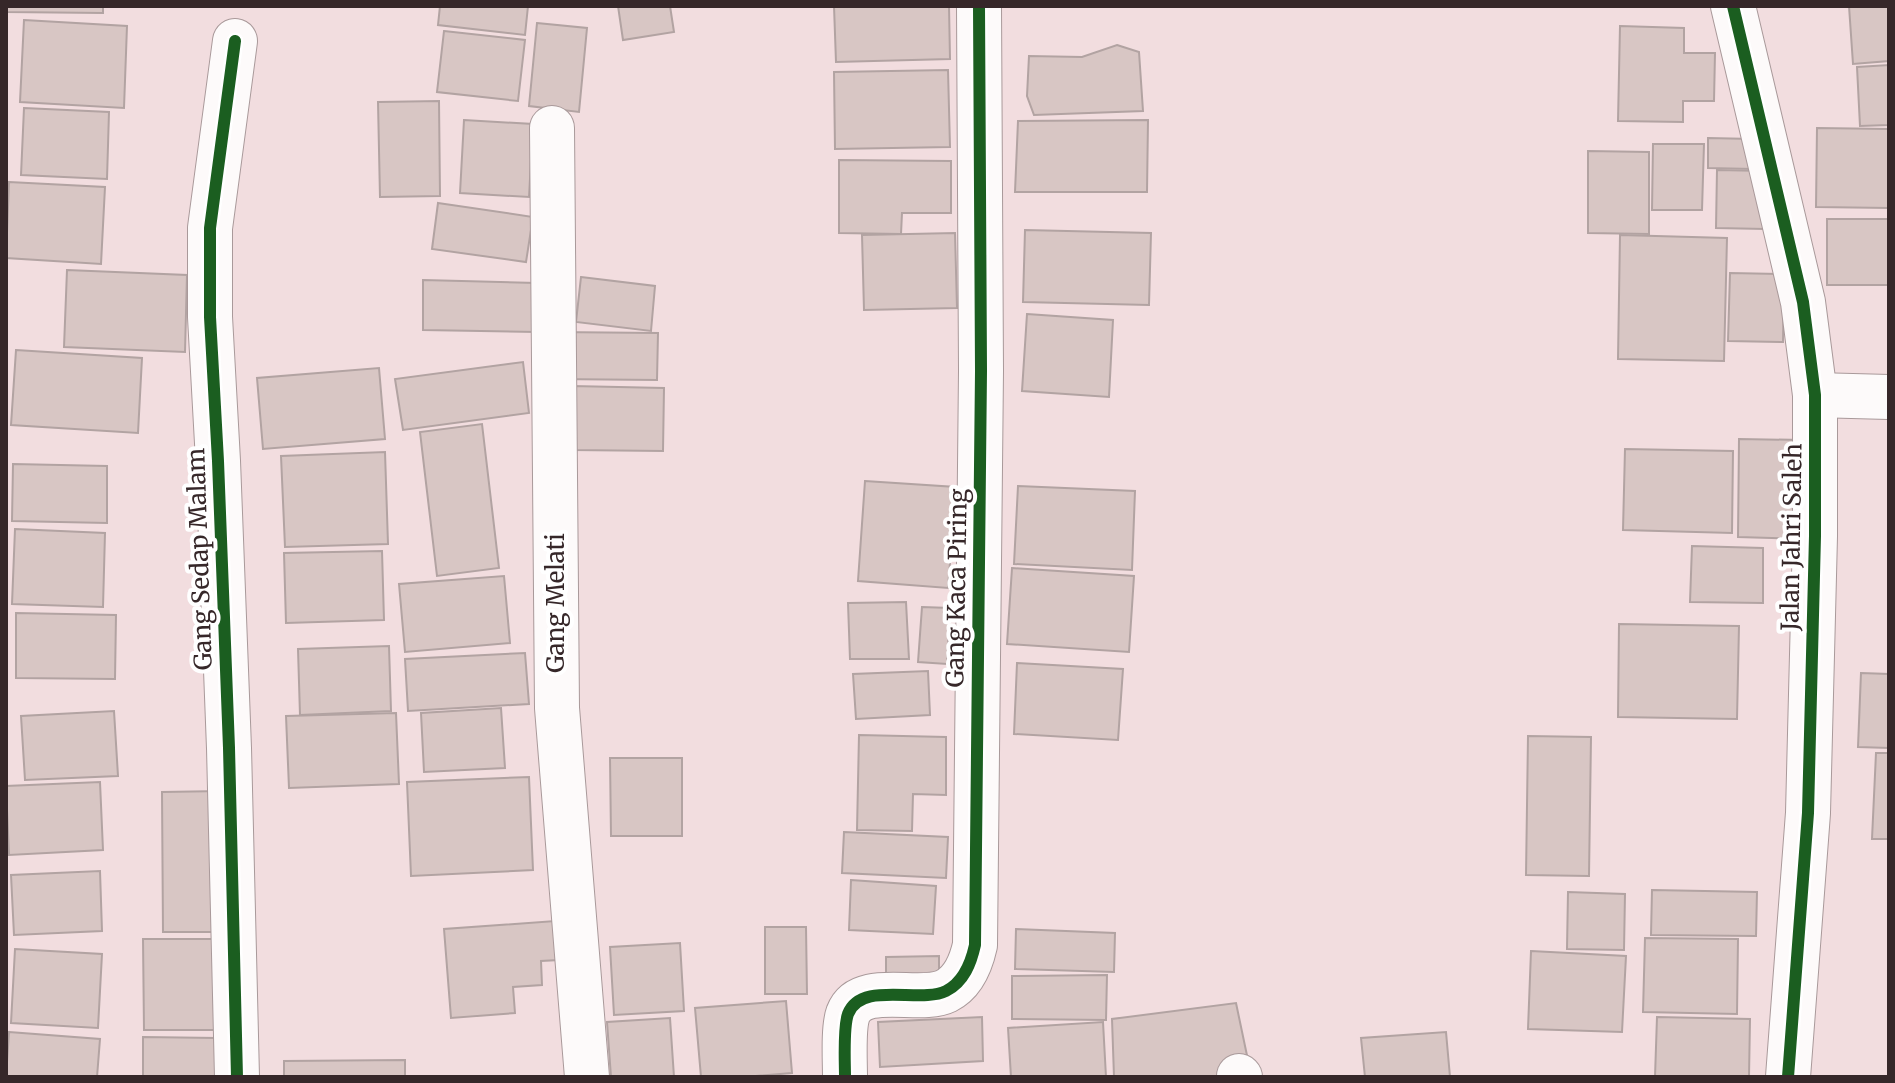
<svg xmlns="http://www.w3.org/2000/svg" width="1895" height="1083" font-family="Merriweather,serif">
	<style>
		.building { fill: #d8c6c4; stroke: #b2a3a2; stroke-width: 2 }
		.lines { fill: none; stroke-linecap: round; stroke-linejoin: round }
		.minor-casing { stroke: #a9999a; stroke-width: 46 }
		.minor { stroke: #fdfafa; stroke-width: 44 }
		.cycleway-casing { stroke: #fff; stroke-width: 17 }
		.cycleway { stroke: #1b5e20; stroke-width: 12 }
		.labels { text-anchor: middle; stroke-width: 8; stroke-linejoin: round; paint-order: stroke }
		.street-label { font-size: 24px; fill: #362729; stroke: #fff }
	</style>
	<rect width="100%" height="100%" fill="#f2dddf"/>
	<!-- building -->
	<g class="building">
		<path d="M6,6H103V13L6,12Z"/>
		<path d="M440,6H528L525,35L438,25Z"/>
		<path d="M618,6H670L674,32L623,40Z"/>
		<path d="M834,6H949L950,59L836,62Z"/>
		<path d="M1849,6H1889V61L1853,64Z"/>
		<path d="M24,20L127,26L124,108L20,102Z"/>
		<path d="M537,23L587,28L579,112L529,106Z"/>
		<path d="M1620,26L1684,28V53H1715L1714,101H1683V122L1618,121Z"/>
		<path d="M444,31L525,40L518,101L437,92Z"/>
		<path d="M1117,45L1139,52L1143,111L1034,115L1027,96L1029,56L1082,57Z"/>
		<path d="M1889,65V125L1860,126L1857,67Z"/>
		<path d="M948,70L950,147L835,149L834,72Z"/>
		<path d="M439,101L440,196L380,197L378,102Z"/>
		<path d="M24,108L109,112L107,179L21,175Z"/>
		<path d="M464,120L533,124L529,197L460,193Z"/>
		<path d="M1148,120L1147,192H1015L1018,121Z"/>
		<path d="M1817,128L1889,129V208L1816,207Z"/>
		<path d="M1708,138L1753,139V169L1708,168Z"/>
		<path d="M1653,144H1704L1702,210H1652Z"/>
		<path d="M1588,151L1649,152V234L1588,233Z"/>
		<path d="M839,160L951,161V213H902L901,234L839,233Z"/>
		<path d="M1717,170L1766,171L1765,229L1716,228Z"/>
		<path d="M9,182L105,187L101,264L6,258Z"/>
		<path d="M438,203L533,217L526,262L432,249Z"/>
		<rect x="1827" y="219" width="62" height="66"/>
		<path d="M1025,230L1151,233L1149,305L1023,302Z"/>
		<path d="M955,233L957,308L864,310L862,235Z"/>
		<path d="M1620,235L1727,238L1724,361L1618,359Z"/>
		<path d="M67,270L187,275L185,352L64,347Z"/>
		<path d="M1730,273L1784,274L1783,342L1728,341Z"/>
		<path d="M581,277L655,286L651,331L576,322Z"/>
		<path d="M423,280L536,283V332L423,330Z"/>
		<path d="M1027,314L1113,320L1109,397L1022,391Z"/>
		<path d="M554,332L658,333L657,380L554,379Z"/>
		<path d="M16,350L142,358L138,433L11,425Z"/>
		<path d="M523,362L529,413L403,430L395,379Z"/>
		<path d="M379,368L385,439L263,449L257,378Z"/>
		<path d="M572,386L664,388L663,451L572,450Z"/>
		<path d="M482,424L499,568L437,576L420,432Z"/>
		<path d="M1739,439L1802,440L1801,539L1738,537Z"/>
		<path d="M1625,449L1733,451L1732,533L1623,530Z"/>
		<path d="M385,452L388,544L285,547L281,456Z"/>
		<path d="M13,464L107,466V523L12,521Z"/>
		<path d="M865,481L956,487L948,588L858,581Z"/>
		<path d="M1018,486L1135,491L1132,570L1014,564Z"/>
		<path d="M15,529L105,533L103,607L12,604Z"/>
		<path d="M1692,546L1763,548V603L1690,602Z"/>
		<path d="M382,551L384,620L286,623L284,553Z"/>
		<path d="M1012,568L1134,576L1129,652L1007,644Z"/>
		<path d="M504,576L510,643L405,652L399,584Z"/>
		<path d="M906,602L909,659H850L848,603Z"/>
		<path d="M922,607L950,608L947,664L918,662Z"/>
		<path d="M16,613L116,615L115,679L16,678Z"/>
		<path d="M1619,624L1739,626L1737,719L1618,717Z"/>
		<path d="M389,646L391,711L300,715L298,649Z"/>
		<path d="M525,653L529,704L408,711L405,659Z"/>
		<path d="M1017,663L1123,669L1118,740L1014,734Z"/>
		<path d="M928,671L930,715L856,719L853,674Z"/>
		<path d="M1861,673L1889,674V748L1858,747Z"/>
		<path d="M501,708L505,768L424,772L421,713Z"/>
		<path d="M114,711L118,776L25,780L21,716Z"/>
		<path d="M396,713L399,784L289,788L286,716Z"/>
		<path d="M859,735L946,737V795L913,794L912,831L857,830Z"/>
		<path d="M1528,736L1591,737L1589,876L1526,875Z"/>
		<path d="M1876,753H1889V839H1872Z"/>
		<path d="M610,758H682V836H611Z"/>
		<path d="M529,777L533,870L411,876L407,782Z"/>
		<path d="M100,782L103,850L9,855L6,786Z"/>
		<path d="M222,791L224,932H163L162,792Z"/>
		<path d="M844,832L948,837L946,878L842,873Z"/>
		<path d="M100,871L102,931L14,935L11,875Z"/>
		<path d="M851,880L936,886L933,934L849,930Z"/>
		<path d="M1652,890L1757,892L1756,936L1651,935Z"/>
		<path d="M1568,892L1625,894L1624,950L1567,949Z"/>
		<path d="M555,921L559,960L541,961L542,985L513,987L515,1013L451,1018L444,929Z"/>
		<path d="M765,927H806L807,994H765Z"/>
		<path d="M1016,929L1115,933L1114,972L1015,969Z"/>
		<path d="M1645,938L1738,939L1737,1014L1643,1012Z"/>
		<path d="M143,939H223L224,1030H144Z"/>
		<path d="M680,943L684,1011L614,1015L610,947Z"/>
		<path d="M15,949L102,954L98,1028L11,1023Z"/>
		<path d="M1531,951L1626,956L1622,1032L1528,1029Z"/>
		<path d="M939,956V990H886V957Z"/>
		<path d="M1107,975L1106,1020L1012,1019V976Z"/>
		<path d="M786,1001L792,1073L744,1077H701L695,1008Z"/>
		<path d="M1236,1003L1249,1065L1224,1077H1114L1112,1019Z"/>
		<path d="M982,1017L983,1061L880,1067L878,1022Z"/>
		<path d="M1657,1017L1750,1019L1749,1077H1655Z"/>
		<path d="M670,1018L674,1077H611L607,1022Z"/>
		<path d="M1103,1022L1106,1077H1011L1008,1028Z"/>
		<path d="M9,1032L100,1039L97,1077H6Z"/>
		<path d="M1446,1032L1450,1077H1365L1361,1038Z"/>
		<path d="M143,1037L217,1038L216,1077H143Z"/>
		<path d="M405,1060V1077H284V1061Z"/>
	</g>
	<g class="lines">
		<!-- minor casing -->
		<g class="minor-casing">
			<g id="minor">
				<path d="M1733,6L1803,302L1815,395V536L1808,813L1788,1077"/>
				<path d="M235,41L210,228V317L218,461L229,748L237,1077"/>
				<path d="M552,128L557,708L587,1077"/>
				<path d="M1815,395L1889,397"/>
				<path d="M1239,1076L1240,1077"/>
				<path d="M845,1077C845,1061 843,1028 848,1014C861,980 920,1004 946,991C964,982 971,963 975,945L981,371L979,6"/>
			</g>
		</g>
		<!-- minor -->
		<use href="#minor" class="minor"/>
		<!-- cycleway casing -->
		<g class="cycleway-casing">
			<g id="cycleway">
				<path d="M1733,6L1803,302L1815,395V536L1808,813L1788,1077"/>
				<path d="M235,41L210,228V317L218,461L229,748L237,1077"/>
				<path d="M845,1077C845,1061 843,1028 848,1014C861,980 920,1004 946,991C964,982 971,963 975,945L981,371L979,6"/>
			</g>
		</g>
		<!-- cycleway -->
		<use href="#cycleway" class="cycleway"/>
	</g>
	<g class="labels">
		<!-- street labels -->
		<g class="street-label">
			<text transform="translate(1792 537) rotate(-89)" y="8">Jalan Jahri Saleh</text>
			<text transform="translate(200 559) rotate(-92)" y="8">Gang Sedap Malam</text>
			<text transform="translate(957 588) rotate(-89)" y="8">Gang Kaca Piring</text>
			<text transform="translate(556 603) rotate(-90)" y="8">Gang Melati</text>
		</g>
	</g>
	<!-- border -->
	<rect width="1895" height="1083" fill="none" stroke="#362729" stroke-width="16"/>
</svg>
